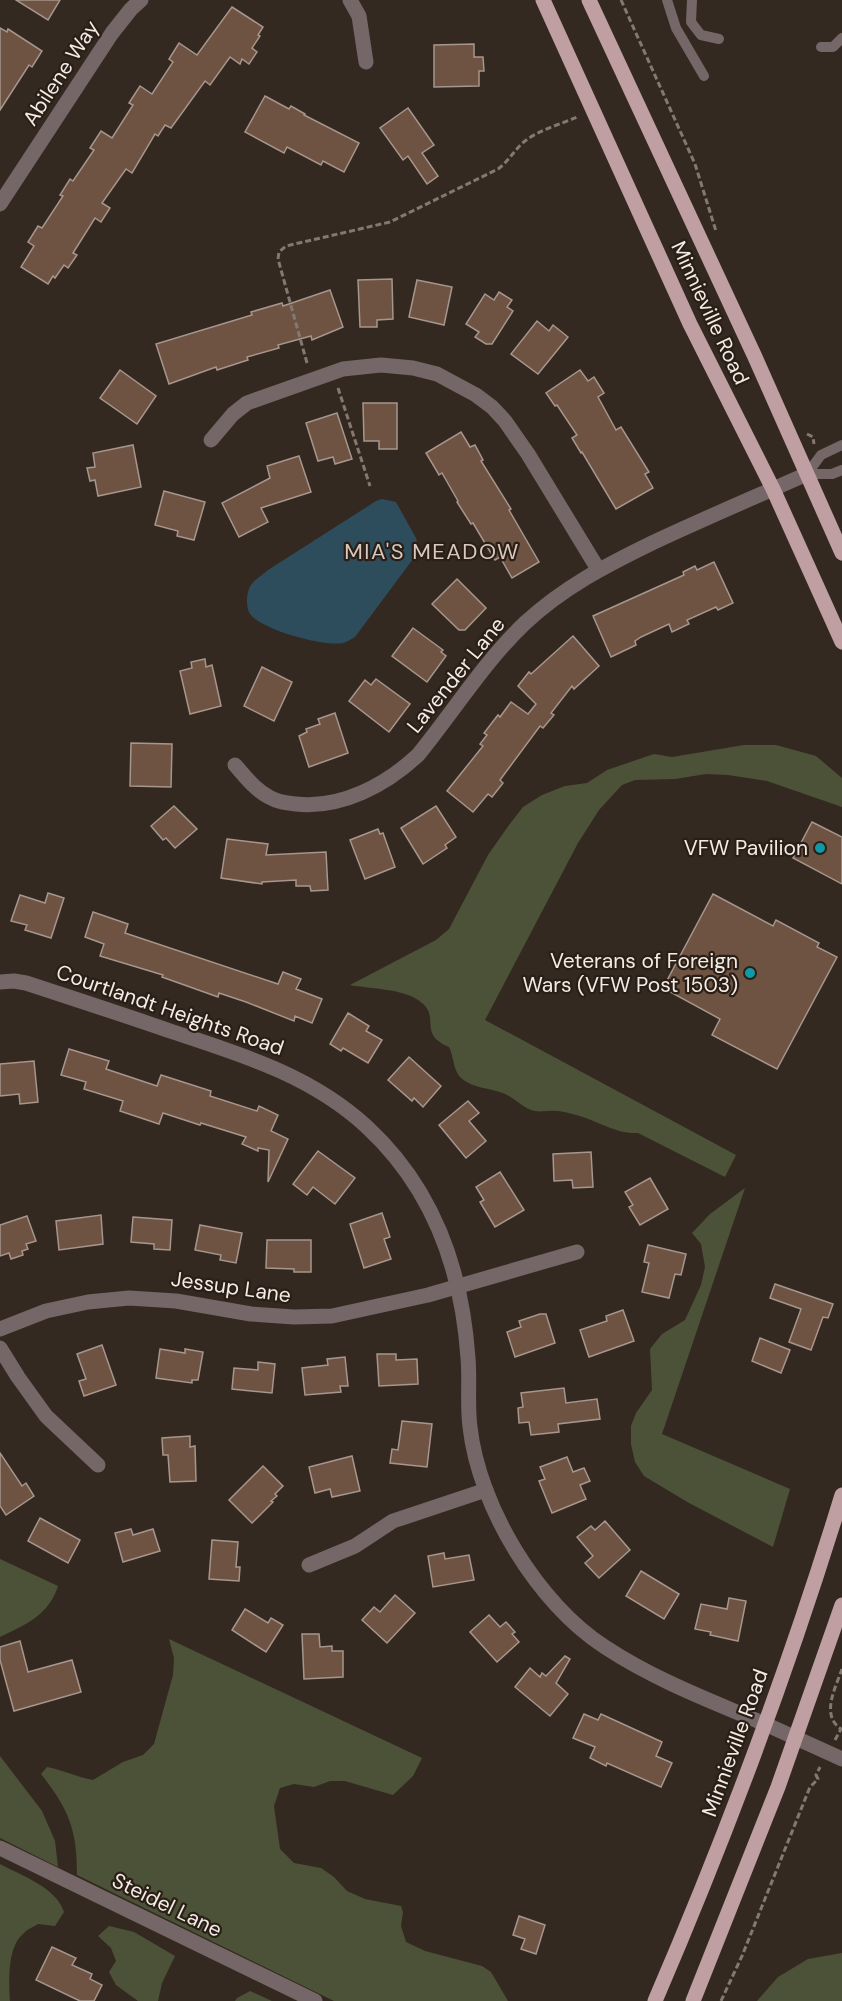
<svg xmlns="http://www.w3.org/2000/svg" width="842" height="2001" font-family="'DM Sans',sans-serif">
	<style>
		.green { fill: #4c5238 }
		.water { fill: #2d4c5c }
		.building { fill: #6e5242; stroke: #a6968d; stroke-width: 1.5 }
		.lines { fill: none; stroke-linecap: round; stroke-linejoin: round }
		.path { stroke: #837972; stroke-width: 3; stroke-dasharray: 6 3; stroke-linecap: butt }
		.service { stroke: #756667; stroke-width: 10 }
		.minor { stroke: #756667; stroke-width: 15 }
		.tertiary { stroke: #756667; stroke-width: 15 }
		.primary { stroke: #bf9fa2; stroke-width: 15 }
		.culture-dot { fill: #0f9aa8; stroke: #2a1f16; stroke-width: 2 }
		.labels { text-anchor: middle; stroke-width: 4.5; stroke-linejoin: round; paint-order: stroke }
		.street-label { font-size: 21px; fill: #f3ebe5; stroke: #2a1f16 }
		.poi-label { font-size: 21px; fill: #f3ebe5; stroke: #2a1f16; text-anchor: end }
		.neighbourhood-label { font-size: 22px; letter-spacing: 1.5px; fill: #d8c8bd; stroke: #2a1f16 }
	</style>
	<rect width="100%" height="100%" fill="#342920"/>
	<!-- green -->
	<g class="green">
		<path d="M744,745H776L816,756L842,778V807L767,781L728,775L706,774L675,779L635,780L622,785L599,810L578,843L485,1020L736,1155L725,1177L638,1133C613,1134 596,1119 572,1114C565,1112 557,1110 549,1111C545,1111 539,1112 535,1111C524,1109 517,1100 507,1095C492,1087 474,1090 460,1077C453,1069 454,1057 449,1047C418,1034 440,1018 422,1003C405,988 370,989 350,985L436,940L449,929L488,855L509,825L523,807L542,795L565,786L587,783L607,770L654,754L672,757Z"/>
		<path d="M745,1188L662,1434L790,1489L773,1547L689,1503L644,1476L635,1462L631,1444V1426L636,1413L652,1390L650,1349L662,1334L685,1320L701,1285L705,1267L701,1244L692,1233L710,1214Z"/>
		<path d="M0,1559L58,1586C49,1615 25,1625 0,1637Z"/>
		<path d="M169,1639L422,1758L413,1776L393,1795L345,1781H330L314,1787L294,1784L280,1788L274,1806L280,1849L294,1863L321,1868L334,1877L347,1891L365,1899L401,1906L403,1912L401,1926L406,1942L425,1951L482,1966L491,1972L508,2001H334L77,1875C77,1829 69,1810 41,1774L47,1767C63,1770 77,1777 93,1780L123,1762L143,1755L154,1744L173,1675L174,1658Z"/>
		<path d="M0,1756L42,1811L55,1841L58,1867L0,1838Z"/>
		<path d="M0,1864C22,1876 56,1887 64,1912L55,1926L38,1924C33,1927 26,1930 22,1935C7,1949 9,1982 10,2001H0Z"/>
		<path d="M109,1926L134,1932L175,1956L162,1983L158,2001H138L116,1985L109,1972L116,1961L111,1948L98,1936Z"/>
		<path d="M842,1953V2001H757L778,1977L808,1959Z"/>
		<path d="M250,1991L272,2001H235L237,1998Z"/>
	</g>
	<!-- water -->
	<path class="water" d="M382,499L396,502L416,538L419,551L355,637C351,639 347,642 343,643C324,647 263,630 251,615C246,610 246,596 249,589C251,581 263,575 268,570L376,501Z"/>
	<!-- building -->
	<g class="building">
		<path d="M16,0H60L48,20Z"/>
		<path d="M232,7L263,27L258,35L260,36L252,48L257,52L249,64L242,59L240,64L230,57L210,85L205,81L171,128L165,125L158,136L155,134L132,173L126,169L102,203L110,208L101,222L95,218L73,253L77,255L68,268L64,265L55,278L53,276L48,284L21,267L34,246L28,242L38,226L42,228L63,196L60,195L70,179L73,181L94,150L90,148L101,131L112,138L133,105L129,103L140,86L152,94L173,62L169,59L179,43L197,55Z"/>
		<path d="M0,28L7,32L8,29L42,51L32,67L29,65L0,110Z"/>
		<path d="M474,44V57H483L484,71H479V86L434,87V45Z"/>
		<path d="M265,96L289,109L291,106L305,114L304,115L359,143L344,172L323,161L321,165L287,147L284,153L245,132Z"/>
		<path d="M408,108L434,145L422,153L438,176L427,184L408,156L403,160L380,128Z"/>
		<path d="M392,279L393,319L377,320V327H360L358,280Z"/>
		<path d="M417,280L452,287L444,325L409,317Z"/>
		<path d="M330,290L343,327L312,340L311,336L278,345L279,348L247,357L248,360L217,370L216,367L169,384L156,344L252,315L251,312L282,303L283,306Z"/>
		<path d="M499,292L512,300L507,307L513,311L492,344H486L475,337L479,332L466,324L485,294L494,300Z"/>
		<path d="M537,321L549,331L553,325L568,337L538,374L511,354Z"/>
		<path d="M120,370L156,396L137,424L100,398Z"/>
		<path d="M580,370L588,381L594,377L604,393L598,397L616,430L621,427L649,472L645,474L653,488L616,509L582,452L581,453L572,438L577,435L557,405L555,406L546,393Z"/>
		<path d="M363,403H397V449H379V441H364Z"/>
		<path d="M337,413L352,459L335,464L333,457L318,461L306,423Z"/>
		<path d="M461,432L470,447L475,445L483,460L481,461L511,509L509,510L539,562L512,578L500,557L495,560L473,523L471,524L457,502L458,501L442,473L439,475L426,453Z"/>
		<path d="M133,445L141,487L98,496L95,480L90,481L87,468L95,467L93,453Z"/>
		<path d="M299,456L311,492L261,508L268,522L239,537L222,503L270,478L267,466Z"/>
		<path d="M164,491L205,502L194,540L177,536L178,531L155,525Z"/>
		<path d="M714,562L733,603L718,610L716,607L687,620L689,624L672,632L669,624L641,637L635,641L636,645L611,657L593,616L684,575L683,572L695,566L697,570Z"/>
		<path d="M457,579L486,608L465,630H459L432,604Z"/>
		<path d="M413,628L443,650L441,652L446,656L427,682L392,656Z"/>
		<path d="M573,636L599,666L574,689L572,686L551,713L554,715L543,728L540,726L500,780L503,783L492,797L488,794L473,812L447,791L483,746L480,744L487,735L484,733L498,715L500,717L511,702L528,714L536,704L518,686L529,672L531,674Z"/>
		<path d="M205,659L206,667L212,665L221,706L190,714L180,671L192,668L191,662Z"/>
		<path d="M262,667L292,682L274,721L244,706Z"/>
		<path d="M376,679L410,704L389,732L349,701L365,680L371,685Z"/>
		<path d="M335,713L348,753L309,767L299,736L307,732L306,729L320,724L318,719Z"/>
		<path d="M131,743L172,744L171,787L130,786Z"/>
		<path d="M174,806L197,829L175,848L166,838L163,840L151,826Z"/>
		<path d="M436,806L456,837L445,845L447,848L423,864L401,828Z"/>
		<path d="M812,822L842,837V884L793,858Z"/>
		<path d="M378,829L380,834L383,833L395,867L365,879L350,840Z"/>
		<path d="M227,839L268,844L266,855L326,852L328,890L311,891L310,886H296V880L262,882V884L221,878Z"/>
		<path d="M48,893L64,898L51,938L25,930L27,925L11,921L20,895L45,903Z"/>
		<path d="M713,894L773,926L776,920L819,943L817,947L837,957L777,1069L712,1035L720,1019L663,988Z"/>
		<path d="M93,912L128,924L125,933L278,984L283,972L301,979L296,989L322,999L312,1023L295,1016L294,1021L246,1002L219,993L218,997L162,977L163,975L100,956L104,944L85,937Z"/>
		<path d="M348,1013L369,1026L366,1031L382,1040L368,1063L343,1048L341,1051L330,1044Z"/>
		<path d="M69,1049L109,1061L106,1069L157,1086L161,1075L211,1091L210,1096L257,1111L259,1106L278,1115L271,1131L288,1139L268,1182L269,1150L258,1148V1151L242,1144L246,1137L201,1123L200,1125L163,1113L159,1124L120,1111L123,1101L84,1089L86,1082L61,1075Z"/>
		<path d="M409,1057L441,1086L423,1107L414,1098L412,1101L388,1080Z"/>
		<path d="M34,1061L38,1102L20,1104L19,1094L0,1096V1064Z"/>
		<path d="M468,1101L479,1113L469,1121L486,1141L466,1158L439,1125Z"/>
		<path d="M318,1151L355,1178L335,1204L313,1187L307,1195L293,1184Z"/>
		<path d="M591,1152L593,1187L573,1188L572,1180L554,1181L553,1154Z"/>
		<path d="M500,1172L524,1210L495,1227L480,1202L484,1200L476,1187Z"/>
		<path d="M650,1178L668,1209L640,1225L629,1207L633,1205L625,1192Z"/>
		<path d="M382,1213L390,1237L384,1239L391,1259L364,1268L350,1224Z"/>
		<path d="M101,1215L103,1244L59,1250L56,1221Z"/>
		<path d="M27,1216L36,1241L26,1244L28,1249L22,1251L23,1255L11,1259L9,1253L0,1256V1225Z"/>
		<path d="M133,1217L172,1220L170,1250L154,1249V1244L131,1242Z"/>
		<path d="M200,1225L242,1233L236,1263L220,1260L221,1255L195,1250Z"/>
		<path d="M267,1240H311V1272H294V1269L266,1268Z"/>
		<path d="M648,1245L686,1254L681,1275L675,1274L669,1298L642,1292L649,1263L644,1262Z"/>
		<path d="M775,1284L833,1304L828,1318L823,1317L811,1350L789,1342L801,1309L770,1298Z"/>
		<path d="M623,1310L634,1341L589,1357L580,1330L607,1321L606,1316Z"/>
		<path d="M540,1314H546L555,1343L515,1357L507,1332L521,1327L519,1321Z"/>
		<path d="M760,1338L790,1350L781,1373L752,1361Z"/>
		<path d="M102,1345L116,1385L84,1396L79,1381L86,1379L77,1354Z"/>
		<path d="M160,1349L185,1353V1349L203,1352L198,1380H192V1383L156,1378Z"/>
		<path d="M377,1354H396V1360L417,1359L418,1384L379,1386Z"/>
		<path d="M345,1357L348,1386H340L341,1392L305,1395L302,1368L328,1365L327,1359Z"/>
		<path d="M258,1362L275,1364L272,1393L232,1389L234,1368L258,1370Z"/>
		<path d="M564,1388L566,1403L597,1399L600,1419L558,1424L559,1432L531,1435L529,1422L519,1423L518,1408L523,1407L521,1393Z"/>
		<path d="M402,1421L432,1424L427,1467L390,1463L392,1449L398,1450Z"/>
		<path d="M190,1436V1447L195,1446L196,1481L170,1482L168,1455H163L162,1438Z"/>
		<path d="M0,1453L22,1486L26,1483L34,1496L6,1515L0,1506Z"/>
		<path d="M352,1456L360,1491L332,1497L330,1489L315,1493L309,1467Z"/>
		<path d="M567,1457L573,1472L584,1468L590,1481L580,1485L586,1499L552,1513L539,1481L545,1479L540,1467Z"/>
		<path d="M263,1466L283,1486L275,1494L277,1496L271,1501L273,1502L252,1523L229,1500Z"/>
		<path d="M40,1518L80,1540L68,1563L28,1541Z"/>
		<path d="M605,1521L630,1550L599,1578L585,1563L593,1556L577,1537L591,1526L595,1530Z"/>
		<path d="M131,1529L133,1535L153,1529L160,1551L123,1562L115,1533Z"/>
		<path d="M212,1540L238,1542L236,1567H240L239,1581L209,1579Z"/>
		<path d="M444,1553L445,1559L469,1555L474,1580L433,1587L428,1556Z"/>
		<path d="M641,1571L679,1594L664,1619L626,1596Z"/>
		<path d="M395,1595L415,1613L387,1643L362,1620L374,1607L380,1612Z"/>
		<path d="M729,1598L746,1601L738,1641L710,1635L711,1632L695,1629L701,1604L727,1609Z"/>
		<path d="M245,1609L268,1623L271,1618L283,1625L266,1652L232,1630Z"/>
		<path d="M489,1615L500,1627L506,1622L515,1632L512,1634L519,1642L497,1662L470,1632Z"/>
		<path d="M302,1634H319L320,1647L332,1646V1651H343V1677L304,1679Z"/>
		<path d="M20,1641L28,1672L72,1660L81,1692L14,1711L0,1660V1647Z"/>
		<path d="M565,1656L570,1659L556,1683L568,1694L550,1716L515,1687L530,1668L540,1677L542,1673L546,1676Z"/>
		<path d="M584,1714L598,1720L601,1714L662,1742L656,1756L672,1763L661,1787L607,1763L606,1766L590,1758L595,1747L573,1738Z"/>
		<path d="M519,1916L545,1925L536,1954L521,1949L525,1939L513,1935Z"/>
		<path d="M52,1947L76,1958L72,1965L92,1974L90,1979L102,1985L94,2001H80L36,1980Z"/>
	</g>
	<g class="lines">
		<!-- path -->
		<g class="path">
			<path d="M621,0L695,164L716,231"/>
			<path d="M307,363L278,259L279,252L286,246L390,222L498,169C509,161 514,150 525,141C539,130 561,124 577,117"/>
			<path d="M338,388L370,486"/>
			<path d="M807,434L813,437L814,444"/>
			<path d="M835,1740L841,1729C820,1715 836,1687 842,1669"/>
			<path d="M721,2001L742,1956L810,1787L818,1779L816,1775L820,1767"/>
		</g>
		<!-- service -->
		<g class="service">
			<path d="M667,0L676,28L704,76"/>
			<path d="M692,0L691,22L701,35L719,39"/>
			<path d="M821,47H833L842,38"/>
			<path d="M807,474L821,455L842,445"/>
			<path d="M807,474H832L842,470"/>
		</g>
		<!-- minor -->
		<g class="minor">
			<path d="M350,0L359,16L366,62"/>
			<path d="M0,204L112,33L131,9L141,0"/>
			<path d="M211,440L233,414L247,403L343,369L381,365L413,368L437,374L476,395L492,407L505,421L528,454L598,569"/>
			<path d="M235,765C245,776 255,790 269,797C277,802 287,803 296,804C341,809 386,785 418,755C454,711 484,662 525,623C564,587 605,566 652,543C703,519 755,497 807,474"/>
			<path d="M0,982L14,981L26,983C75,999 124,1015 173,1032C243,1055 312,1076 367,1127C434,1189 462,1270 468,1358C470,1381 467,1404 470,1427C479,1507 538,1604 605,1647C655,1680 711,1701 765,1724"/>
			<path d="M0,1329L46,1311L88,1302L129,1298L176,1301L251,1314L294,1317L332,1316L428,1295L577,1252"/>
			<path d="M0,1348L18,1377L46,1416L98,1465"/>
			<path d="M309,1565L355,1546L393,1521L486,1490"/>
			<path d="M0,1848L315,2001"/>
		</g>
		<!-- tertiary -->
		<path class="tertiary" d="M765,1724L842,1759"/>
		<!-- primary -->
		<g class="primary">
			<path d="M543,0L690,324L773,489L842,642"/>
			<path d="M589,0L755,357L842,553"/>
			<path d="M655,2001C726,1836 789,1668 842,1495"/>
			<path d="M693,2001L778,1787L842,1605"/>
		</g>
	</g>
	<!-- markers -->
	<g class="culture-dot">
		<circle cx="820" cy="848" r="6"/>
		<circle cx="750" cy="973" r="6"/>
	</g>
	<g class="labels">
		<!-- street labels -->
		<g class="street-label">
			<text transform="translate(61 73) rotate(-57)" y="7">Abilene Way</text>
			<text transform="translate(710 313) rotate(65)" y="7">Minnieville Road</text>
			<text transform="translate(456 675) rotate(-51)" y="7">Lavender Lane</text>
			<text transform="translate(170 1010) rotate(19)" y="7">Courtlandt Heights Road</text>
			<text transform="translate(231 1287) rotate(8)" y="7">Jessup Lane</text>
			<text transform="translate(735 1743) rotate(-70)" y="7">Minnieville Road</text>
			<text transform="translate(167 1905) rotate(26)" y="7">Steidel Lane</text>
		</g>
		<!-- poi labels -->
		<g class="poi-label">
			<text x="808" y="855">VFW Pavilion</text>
			<text x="738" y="968">Veterans of Foreign<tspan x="738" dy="24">Wars (VFW Post 1503)</tspan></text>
		</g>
		<!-- neighbourhood labels -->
		<g class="neighbourhood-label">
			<text x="432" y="559">MIA'S MEADOW</text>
		</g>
	</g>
</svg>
